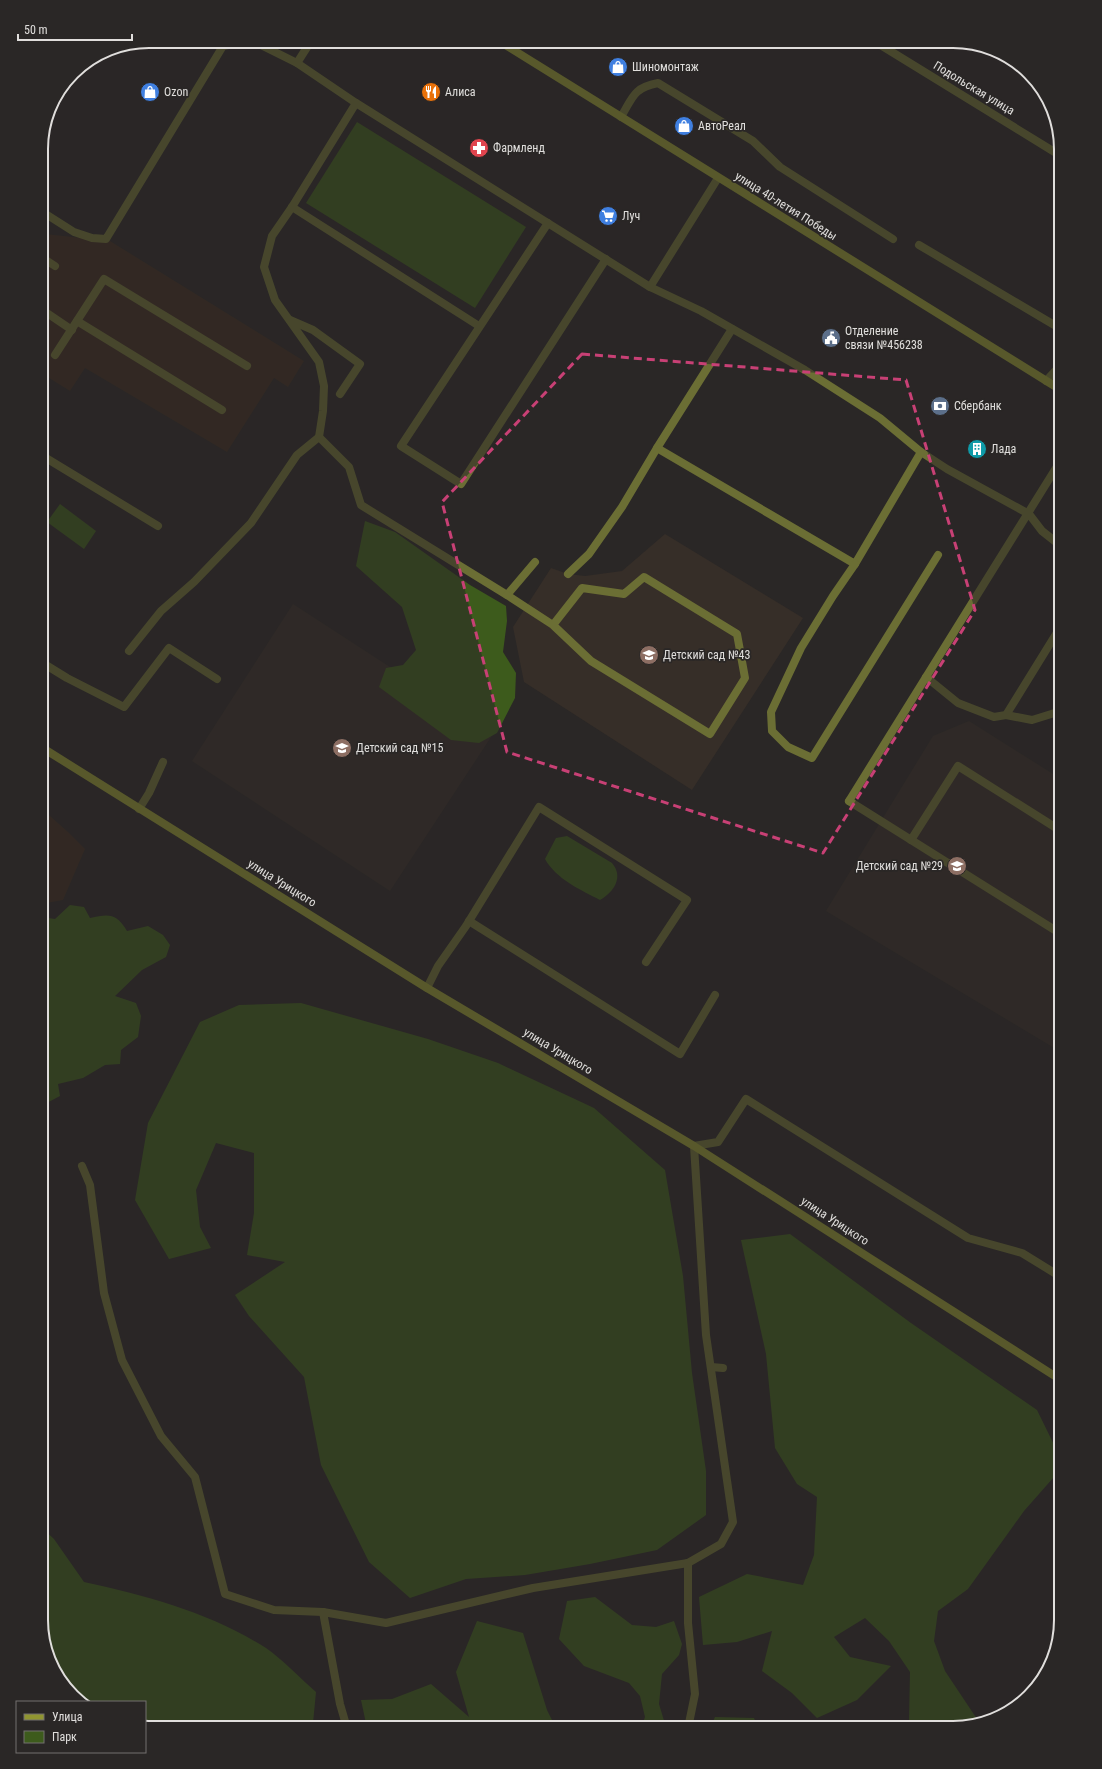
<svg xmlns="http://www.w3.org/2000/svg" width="1102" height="1769" font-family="'Roboto Condensed',sans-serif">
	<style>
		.built { fill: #362e28 }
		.industrial { fill: #3c2c21 }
		.green { fill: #3d5b1c }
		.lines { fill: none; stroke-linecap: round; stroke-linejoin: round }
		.lane { stroke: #6b6e34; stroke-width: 8 }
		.street { stroke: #6b6e34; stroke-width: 8 }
		.secondary { stroke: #909531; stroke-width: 8 }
		.marked { fill: none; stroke: #c84075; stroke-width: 3; stroke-dasharray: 8 5; stroke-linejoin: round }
		.labels { text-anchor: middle; stroke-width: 3.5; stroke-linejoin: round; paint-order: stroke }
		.poi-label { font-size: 12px; fill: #e0dedc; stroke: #2a2726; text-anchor: start }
		.street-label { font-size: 12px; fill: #e0dedc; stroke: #2a2726 }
		.rim { fill: none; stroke: #e0dedc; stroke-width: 2 }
	</style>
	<rect width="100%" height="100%" fill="#2a2726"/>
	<!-- built -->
	<g class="built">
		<path d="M665,534L803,618L692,790L524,682L513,627L551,568L568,574L585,576L622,571Z"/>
		<path d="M293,604L493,734L390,891L192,761Z"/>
		<path d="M969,721L1061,779V1052L826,911L933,736Z"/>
	</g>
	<!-- industrial -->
	<g class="industrial">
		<path d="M45,234L110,241L304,361L288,387L274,378L227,452L85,368L70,391L41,373V241Z"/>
		<path d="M41,808L68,832L85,849L63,900L41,904Z"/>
	</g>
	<!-- green -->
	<g class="green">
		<path d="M357,122L526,227L475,308L306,203Z"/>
		<path d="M60,504L96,531L84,549L47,522Z"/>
		<path d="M365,521L395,532L470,585L506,606L507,621L503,652L516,673L515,698L497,733L479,743L451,740L379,687L386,668L403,665L416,650L402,607L356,566Z"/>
		<path d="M567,836L612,863C624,877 614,892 600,900C581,890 556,879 545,859L556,838Z"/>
		<path d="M70,905L84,907L90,918C109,914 116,913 127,931L148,926L163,935L170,945L166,957L142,970L115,996L136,1003L141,1016L138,1037L121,1050L120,1064L105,1065L83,1078L58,1084L60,1096L41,1106V948C44,936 41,929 42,917L55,919Z"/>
		<path d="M301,1003L428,1039L498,1063L594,1108L665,1170L683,1276L692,1373L706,1471V1515L657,1550L590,1564L525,1575L466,1579L410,1598L369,1562L321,1465L304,1377L249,1316L235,1295L285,1262L247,1255L254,1213V1153L216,1143L196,1190L200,1227L211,1248L169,1259L135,1200L148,1123L200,1022L239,1005Z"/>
		<path d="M790,1234L911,1323L1037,1410L1061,1459V1469L1024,1511L968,1589L938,1611L934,1641L945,1671L979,1722L953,1728H907L909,1722L910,1672L889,1641L865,1618L834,1637L850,1657L891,1666L857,1700L817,1718L792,1693L762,1671L772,1631L737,1642L703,1645L699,1597L747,1574L803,1585L814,1555L817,1497L797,1484L775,1448L766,1354L741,1240Z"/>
		<path d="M41,1527L54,1539L84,1582C148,1596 211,1613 266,1648C282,1659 301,1679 316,1692L313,1723L315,1728H145V1702H82L52,1668L41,1620Z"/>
		<path d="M595,1597L632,1625L656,1627L674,1621L682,1644L679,1655L662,1674L659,1704L665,1724L664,1728H641L645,1717L640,1696L629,1683L584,1666L559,1639L567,1601Z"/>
		<path d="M477,1621L523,1633L547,1710L556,1728H367L361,1700L392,1699L431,1684L469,1717L456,1672Z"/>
		<path d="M715,1717L754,1718L758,1728H710Z"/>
	</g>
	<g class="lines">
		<!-- lane -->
		<g class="lane">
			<path d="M253,41L297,63"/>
			<path d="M311,41L297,63L356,103L292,207L272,236L264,267L275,300L319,362L324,386L323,411L319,437L349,467L361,505L507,595L535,562"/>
			<path d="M356,103L650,287L718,178"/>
			<path d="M621,117C633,97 633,88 658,83L753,141L780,167L893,239"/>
			<path d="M292,207L479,326"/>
			<path d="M41,211L74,232L92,238L106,239L223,46L250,41"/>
			<path d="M548,223L401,446L461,484L606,259"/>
			<path d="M919,245L1061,329"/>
			<path d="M41,257L55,266"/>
			<path d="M650,287L701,311L805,370L880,418L921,452L947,469L1029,514L1042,531L1061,546"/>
			<path d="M41,309L72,330"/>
			<path d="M290,320L313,330L360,364L340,394"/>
			<path d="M77,321L222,410"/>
			<path d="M55,355L104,279L247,366"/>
			<path d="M1046,381L1058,368L1061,359"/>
			<path d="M657,448L855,564L921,452"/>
			<path d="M41,455L158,526"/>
			<path d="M855,564L833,596L801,648L771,712L772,731L788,747L812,758L938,555"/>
			<path d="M568,574L589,554L622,507L657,448L732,329"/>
			<path d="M507,595L553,625L582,588L624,594L644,577L737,634L745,678L710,734L591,661L553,625"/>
			<path d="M129,651L161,611L194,582L251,523L297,455L319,437"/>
			<path d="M41,662L67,678L124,707L169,648L217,679"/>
			<path d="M926,677L958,703L994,717L1006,715L1061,626"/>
			<path d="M1006,715L1032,720L1061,711"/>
			<path d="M849,801L1058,932L1061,928"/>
			<path d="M139,809L149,793L163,762"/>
			<path d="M911,840L958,766L1061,831"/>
			<path d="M41,860L42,861"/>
			<path d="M469,921L680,1054L715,995"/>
			<path d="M427,988L438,966L466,926L539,807L687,900L646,962"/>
			<path d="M82,1166L90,1185L104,1293L122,1360L161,1436L195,1477L225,1594L274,1610L323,1612L386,1623L533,1588L688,1563L721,1544L733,1522L706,1335L694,1146L718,1142L746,1099L968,1238L1022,1253L1061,1277"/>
			<path d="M711,1367L723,1368"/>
			<path d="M323,1612L340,1704L347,1728"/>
			<path d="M1035,1685L1047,1666"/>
			<path d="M688,1728L695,1694L688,1623V1563"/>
		</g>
		<!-- street -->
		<g class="street">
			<path d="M874,41L1061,156"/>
			<path d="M849,801L1061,460"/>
		</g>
		<!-- secondary -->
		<g class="secondary">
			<path d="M499,41L1061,390"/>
			<path d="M41,747L427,988L694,1146L1061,1380"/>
		</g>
	</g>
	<!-- marked area -->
	<path d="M0 0H1102V1769H0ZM582,354L906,380L975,610L823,853L507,752L442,502Z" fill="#2a2726" fill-opacity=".55" fill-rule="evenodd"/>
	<path class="marked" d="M582,354L906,380L975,610L823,853L507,752L442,502Z"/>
	<!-- icons -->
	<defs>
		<g id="shop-disc" transform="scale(1)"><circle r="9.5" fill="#3f7fe0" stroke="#2a2726"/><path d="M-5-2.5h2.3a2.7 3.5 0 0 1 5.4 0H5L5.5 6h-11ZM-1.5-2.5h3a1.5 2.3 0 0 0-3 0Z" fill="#fff"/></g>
		<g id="restaurant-disc" transform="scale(1)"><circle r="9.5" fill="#e8710a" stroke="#2a2726"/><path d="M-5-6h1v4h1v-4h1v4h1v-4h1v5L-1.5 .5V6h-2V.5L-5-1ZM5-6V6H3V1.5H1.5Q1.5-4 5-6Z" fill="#fff"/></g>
		<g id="pharmacy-disc" transform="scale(1)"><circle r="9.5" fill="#e0444e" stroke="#2a2726"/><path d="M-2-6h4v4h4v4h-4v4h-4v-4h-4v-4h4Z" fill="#fff"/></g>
		<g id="supermarket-disc" transform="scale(1)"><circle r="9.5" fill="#3f7fe0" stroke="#2a2726"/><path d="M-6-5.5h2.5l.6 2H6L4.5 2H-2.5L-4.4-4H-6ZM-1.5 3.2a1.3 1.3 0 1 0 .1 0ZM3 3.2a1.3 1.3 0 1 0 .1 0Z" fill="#fff"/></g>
		<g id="civic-disc" transform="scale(1)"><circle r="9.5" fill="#5c6f8a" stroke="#2a2726"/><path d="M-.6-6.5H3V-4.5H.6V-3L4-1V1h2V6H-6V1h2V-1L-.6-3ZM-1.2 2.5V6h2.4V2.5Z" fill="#fff"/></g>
		<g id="bank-disc" transform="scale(1)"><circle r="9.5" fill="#5c6f8a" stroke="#2a2726"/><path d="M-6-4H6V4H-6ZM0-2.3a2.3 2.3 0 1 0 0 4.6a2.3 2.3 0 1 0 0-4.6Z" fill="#fff"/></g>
		<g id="building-disc" transform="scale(1)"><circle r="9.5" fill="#0f9aa8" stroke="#2a2726"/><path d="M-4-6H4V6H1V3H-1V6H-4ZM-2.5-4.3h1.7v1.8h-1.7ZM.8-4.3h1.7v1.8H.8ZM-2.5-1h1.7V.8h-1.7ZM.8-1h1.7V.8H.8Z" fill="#fff"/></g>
		<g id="school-disc" transform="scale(1)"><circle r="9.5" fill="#8d6e63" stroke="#2a2726"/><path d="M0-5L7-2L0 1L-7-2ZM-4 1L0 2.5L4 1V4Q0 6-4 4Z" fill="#fff"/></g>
	</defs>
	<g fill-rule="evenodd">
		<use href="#shop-disc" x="618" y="67"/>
		<use href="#shop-disc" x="150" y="92"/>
		<use href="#restaurant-disc" x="431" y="92"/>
		<use href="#shop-disc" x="684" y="126"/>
		<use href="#pharmacy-disc" x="479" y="148"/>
		<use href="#supermarket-disc" x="608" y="216"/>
		<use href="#civic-disc" x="831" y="338"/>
		<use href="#bank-disc" x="940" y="406"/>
		<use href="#building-disc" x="977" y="449"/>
		<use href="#school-disc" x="649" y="655"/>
		<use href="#school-disc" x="342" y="748"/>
		<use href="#school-disc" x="957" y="866"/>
	</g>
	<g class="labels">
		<!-- poi labels -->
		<g class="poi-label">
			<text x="632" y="71">Шиномонтаж</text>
			<text x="164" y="96">Ozon</text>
			<text x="445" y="96">Алиса</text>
			<text x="698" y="130">AвтоРеал</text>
			<text x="493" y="152">Фармленд</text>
			<text x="622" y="220">Луч</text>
			<text x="845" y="335">Отделение<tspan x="845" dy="14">связи №456238</tspan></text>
			<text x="954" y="410">Сбербанк</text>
			<text x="991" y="453">Лада</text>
			<text x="663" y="659">Детский сад №43</text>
			<text x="356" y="752">Детский сад №15</text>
			<text x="943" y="870" text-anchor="end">Детский сад №29</text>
		</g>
		<!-- street labels -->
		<g class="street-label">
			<text transform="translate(974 88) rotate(31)" y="4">Подольская улица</text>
			<text transform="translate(786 206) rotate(32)" y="4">улица 40-летия Победы</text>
			<text transform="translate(282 883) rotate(32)" y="4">улица Урицкого</text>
			<text transform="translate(558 1051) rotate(31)" y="4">улица Урицкого</text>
			<text transform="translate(835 1221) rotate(33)" y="4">улица Урицкого</text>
		</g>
	</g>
	<!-- crop -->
	<path d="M0 0H1102V1769H0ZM149 48H953A101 101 0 0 1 1054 149V1620A101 101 0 0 1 953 1721H149A101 101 0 0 1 48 1620V149A101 101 0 0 1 149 48Z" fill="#2a2726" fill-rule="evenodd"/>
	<path class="rim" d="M149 48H953A101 101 0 0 1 1054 149V1620A101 101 0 0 1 953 1721H149A101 101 0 0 1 48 1620V149A101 101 0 0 1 149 48Z"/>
	<!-- legend -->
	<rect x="16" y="1701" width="130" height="52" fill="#2a2726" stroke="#73706f"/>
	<rect x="24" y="1714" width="20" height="6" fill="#909531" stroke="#73706f"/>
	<text x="52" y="1721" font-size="12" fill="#e0dedc">Улица</text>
	<rect x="24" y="1731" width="20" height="12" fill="#3d5b1c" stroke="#73706f"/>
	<text x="52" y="1741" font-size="12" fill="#e0dedc">Парк</text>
	<!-- scale -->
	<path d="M18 34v6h114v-6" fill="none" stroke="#e0dedc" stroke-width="2"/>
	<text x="24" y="34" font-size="12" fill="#e0dedc" stroke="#2a2726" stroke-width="3" paint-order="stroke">50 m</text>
</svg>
